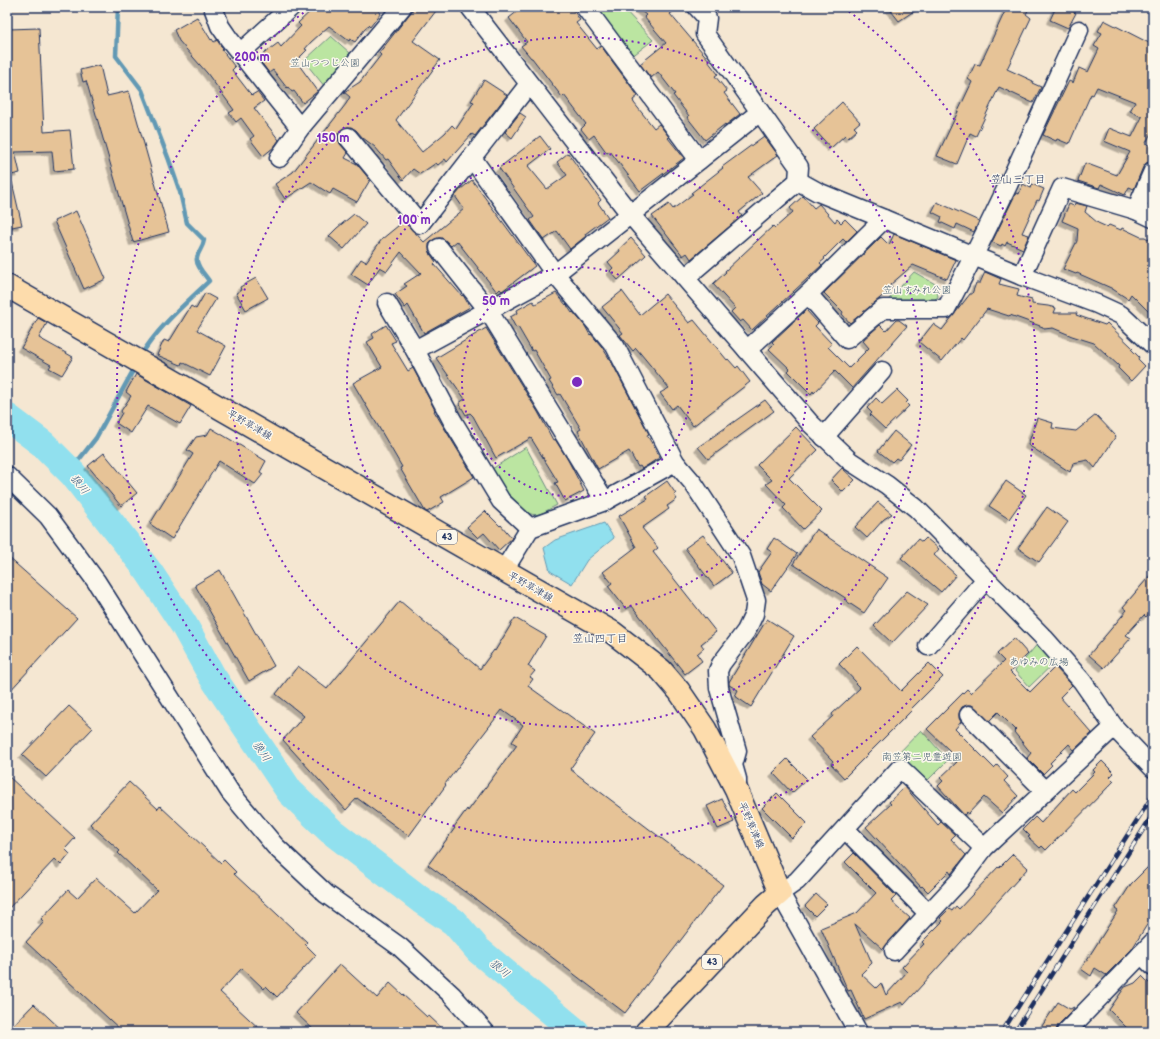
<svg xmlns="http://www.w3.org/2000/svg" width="1160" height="1039" font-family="'Balsamiq Sans','Klee One',sans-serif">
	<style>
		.green { fill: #bbe5a1; stroke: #6b8a80 }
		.water { fill: #91e0ee; stroke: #6299b4 }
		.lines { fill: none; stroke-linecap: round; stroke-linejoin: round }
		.stream { stroke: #6299b4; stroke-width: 4.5 }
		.river { stroke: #91e0ee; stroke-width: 28 }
		.building { fill: #e6c397; stroke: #1b2f5e; filter: url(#shadow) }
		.minor-casing { stroke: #1b2f5e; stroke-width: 21 }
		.major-casing { stroke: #1b2f5e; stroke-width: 25 }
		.minor { stroke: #fbf7ec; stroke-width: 18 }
		.major { stroke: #fddcac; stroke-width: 22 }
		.rail-casing { stroke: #1b2f5e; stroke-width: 4.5 }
		.rail { stroke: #fbf7ec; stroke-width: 3; stroke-dasharray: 9; stroke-linecap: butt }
		.ring { fill: none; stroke: #7b2cbf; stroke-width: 2; stroke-dasharray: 2 4 }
		.labels { text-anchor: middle; stroke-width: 3; stroke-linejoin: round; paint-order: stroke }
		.shield { fill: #fbf7ec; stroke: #5e6b89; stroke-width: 1 }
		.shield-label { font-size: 9px; font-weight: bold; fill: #1b2f5e }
		.park-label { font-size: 10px; fill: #435c6f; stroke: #fbf7ec }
		.street-label { font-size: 10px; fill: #1b2f5e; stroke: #fbf7ec }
		.neighbourhood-label { font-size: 11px; fill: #1b2f5e; stroke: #fbf7ec }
		.water-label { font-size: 11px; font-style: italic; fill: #385b82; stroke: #fbf7ec }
		.centre { fill: #7b2cbf; stroke: #fbf7ec; stroke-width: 2 }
		.ring-label { font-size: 12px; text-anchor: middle; font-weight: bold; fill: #7b2cbf; stroke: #fbf7ec; stroke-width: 3; stroke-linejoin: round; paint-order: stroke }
	</style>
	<defs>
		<filter id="shadow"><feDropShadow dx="-3.5" dy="3.5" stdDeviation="0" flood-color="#0004"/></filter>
	</defs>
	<rect width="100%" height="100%" fill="#f5e7d2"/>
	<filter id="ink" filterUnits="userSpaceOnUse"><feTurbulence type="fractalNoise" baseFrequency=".025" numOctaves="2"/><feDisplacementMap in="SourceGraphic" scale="8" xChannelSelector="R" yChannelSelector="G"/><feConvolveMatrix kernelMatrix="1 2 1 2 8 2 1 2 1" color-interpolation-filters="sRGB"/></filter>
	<g filter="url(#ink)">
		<!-- green -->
		<g class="green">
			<path d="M595,7H622L653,40L631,57Z"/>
			<path d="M331,36L350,53L325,87L304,61Z"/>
			<path d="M914,272L937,285L938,297L931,302L887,301Z"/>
			<path d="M526,447L557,505C551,508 545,512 540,514C519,520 501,483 492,469Z"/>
			<path d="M1039,642L1056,661L1029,687L1015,671Z"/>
			<path d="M921,730L948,760L925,783L897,755Z"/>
		</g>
		<!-- water -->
		<path class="water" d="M604,523L614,538L587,560L572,584L550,571L544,548L555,540Z"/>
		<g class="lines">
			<!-- stream -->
			<g class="stream">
				<path d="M118,7L116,56L142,90L169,160L180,192L187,223L204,240C203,248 198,251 197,258C195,265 206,276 209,281C185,304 157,328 140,357"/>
				<path d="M70,471L96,438L135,367"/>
			</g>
			<!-- river -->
			<path class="river" d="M7,417L43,444L73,474L149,572L184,625L212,676L290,792L331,831L421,900L454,922L478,950L576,1032"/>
		</g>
		<!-- building -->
		<g class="building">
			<path d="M315,7H373L381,13L370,27L368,25L355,42L350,39L349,41L329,26L311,42L305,49L307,50L296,61L318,91L303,103L294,91L292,92L288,87L287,88L273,70L269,73L258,58L278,43L281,47L301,26L298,23Z"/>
			<path d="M415,7H439L413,41L440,60L396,120L422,152L445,133L452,125L456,129L474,102L471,101L484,80L507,95L475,136L472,134L447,162L445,159L438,165L436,163L420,174L413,169L403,180L388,159L386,160L375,147L363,138L356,130L351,127H347L342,129L338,133V138L340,144L348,153L345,158L357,164L370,180L357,202L333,189L330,194L311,182L285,199L275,184L293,172L346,104L350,97L344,92L360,82L381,55L379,53Z"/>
			<path d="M523,7H571L580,20L576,23L597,49L601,46L638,96L633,100L634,103L654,128L659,124L669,137L668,138L684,158L640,191L610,151L607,153L594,135L589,139L581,129L586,124L564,95L562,97L532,58H531L521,46L527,42L509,18Z"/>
			<path d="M636,7H678L670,14L709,60L708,61L718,74L715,76L727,91L724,93L740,114L726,125L725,124L705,140L687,117L689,116L673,95L675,94L658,72L651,78L640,64L666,43L644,17L646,15Z"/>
			<path d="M888,7H920L899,21Z"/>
			<path d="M1007,7H1030L1026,14L1031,18L1007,69L1033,81L1032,83L1041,87L1033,103L999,87L976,136L970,133L957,164L937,156L972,82L968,79L975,64L980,65Z"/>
			<path d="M1056,7H1062L1076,13L1068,28L1050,20Z"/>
			<path d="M197,17L211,40L212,39L214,42L217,40L223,49L222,50L235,67L232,70L249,92L252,95L257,92L264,101L254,108L279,140L274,147L263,156L250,139L254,136L241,118L236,122L229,113L234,110L207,73L179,41L174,30Z"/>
			<path d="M1104,20L1153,45V129L1146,143L1153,147V161L1146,163L1143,167L1134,189L1129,187L1125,195L1101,184L1099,188L1078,181L1085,163L1117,175L1130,152L1104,141L1109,128L1132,137L1142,117L1130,111L1135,102L1097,87L1093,95L1091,94L1069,144L1057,139L1056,141L1043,135L1069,81L1073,83L1079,68L1088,72L1099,49L1094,46L1102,33L1098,31Z"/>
			<path d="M39,28L44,132L70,130L74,169L54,171L52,151L15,152L20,173L7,176V75H11L9,29Z"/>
			<path d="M100,65L107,96L129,91L169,232L133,242L88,87L86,81L83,82L80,70Z"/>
			<path d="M842,102L860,122L854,127L857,130L848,138L845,135L831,148L814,129Z"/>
			<path d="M520,113L526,117L512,138L505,132Z"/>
			<path d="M540,136L550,149L528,166L547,189L567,175L557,162L568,153L601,200L598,203L608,217L585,234L586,236L570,249L557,231L544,240L530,220L534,217L499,168Z"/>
			<path d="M764,136L778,155L748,177L762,193L739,212L742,216L691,259L687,253L683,256L652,216L669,204L673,209L693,194L691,193L723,168L722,167Z"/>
			<path d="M472,180L535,266L502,291L500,289L497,292L457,241L451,246L442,238H438L433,240L429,244V249L431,255L436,262L434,264L462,296L463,295L470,307L424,333L408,305L405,308L395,294L407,286L404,284L421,273L401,252L387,271L380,267L368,285L351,274L361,259L366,262L382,239L404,221L424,242L464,209L455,196L461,189Z"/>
			<path d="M7,182H12L22,225L7,228Z"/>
			<path d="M1023,184L1031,188L1032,184L1044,189L1039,201L1037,200L1022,233L1029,235L1023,249L1007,242L1005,246L1002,244L1001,246L992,242L1016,193L1019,194Z"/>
			<path d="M803,196L814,208L819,204L835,222L837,219L841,223L845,219L857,231L846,242L843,239L824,258L825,259L820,263L822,265L752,330L743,320L740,322L731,312L735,308L713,284L726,272L725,271L773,226L775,228L793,212L790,208Z"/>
			<path d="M937,202L979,221L974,232L957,224L955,229L940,222L942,217L932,212Z"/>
			<path d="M1075,203L1087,206L1085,212L1098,223L1107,227L1109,225L1121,230L1122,228L1141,237H1145L1153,242V316L1131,294L1128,299L1111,288L1077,273L1076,274L1063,269L1077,241L1078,228L1062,221L1069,204L1074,206Z"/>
			<path d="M76,211L106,279L84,289L54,221Z"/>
			<path d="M354,214L366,224L344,249L329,236L337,228Z"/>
			<path d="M894,234L956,260L947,279L913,265L890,285L892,288L850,323L842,314L843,312L824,293L881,237L889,245Z"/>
			<path d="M631,238L646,255L618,280L610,271L613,268L608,262L620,251L619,249Z"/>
			<path d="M985,272L1001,279L999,284L1019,289L1017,296L1032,300V304L1048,306L1056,308L1054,313H1077L1076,315L1105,325L1107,323L1133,348L1131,349L1139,357L1138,359L1145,366L1131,381L1118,368L1119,366L1094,343L1072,336L1053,328L1044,329L1043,327L1010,315L1009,316L987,309L963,340L961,338L942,361L919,342L933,324L942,330L970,294H972L976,283H980Z"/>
			<path d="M256,278L268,298L246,310L236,293L241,290L240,287Z"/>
			<path d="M622,291L640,315L665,294L689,323L694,320L727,360L728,359L736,368L738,366L750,382L693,426L677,405L672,409L660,393L669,388L636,348L633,351L620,335L623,333L602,307Z"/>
			<path d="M205,293L216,299L197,330L226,346L210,376L182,362L181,365L157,355L164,340L169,342L191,306L196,309Z"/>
			<path d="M556,293L566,305L567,304L568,307L572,313L573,312L585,326L590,335L591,334L602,347L612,363L649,434L647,435L660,457L642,469L640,466L638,467L629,451L598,469L578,431L581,429L560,394L558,395L549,381L551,380L534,350L532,351L518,327L516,328L510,317L518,313L517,310L533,301L535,304Z"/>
			<path d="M806,310L818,323L815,326L832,344L828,347L849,368L869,348L863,341L864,339L880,325L886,331L896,320H899L907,326L852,388L835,371L814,393L813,391L811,394L788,371L790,369L769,349L774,344L772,342Z"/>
			<path d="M38,318L47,323L39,338L73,357L62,375L49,368L51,365L21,348Z"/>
			<path d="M386,325L396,341L391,343L408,371L413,368L435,410L434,411L474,477L441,497L444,502L427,512L425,511L400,468L402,467L353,383L382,367L367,342L374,338L372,334Z"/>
			<path d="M486,328L538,412L553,440L555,439L568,460L584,491L565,501L555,483L558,482L531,438L496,458L473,416L470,413L466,415L459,403L465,399L436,358Z"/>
			<path d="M136,374L191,406L180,424L148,406L131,433L116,423L122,413L121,411L131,396L126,392Z"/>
			<path d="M897,390L908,401L906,403L909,406L885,429L870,415L872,413L867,408L876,398L882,404Z"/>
			<path d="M765,400L774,411L708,459L698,447Z"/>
			<path d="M1096,415L1116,436L1095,468L1088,460L1073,463L1070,472L1028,445L1037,418L1053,423L1052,428L1076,431Z"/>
			<path d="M796,427L818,450L789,478L822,511L803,529L783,508L786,505L766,484L772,480L757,465Z"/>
			<path d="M211,428L266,461L260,472L263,474L255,484L219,461L172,539L150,524L193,454L187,450L196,437L207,435Z"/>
			<path d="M894,431L911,445L899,460L896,458L892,462L878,451Z"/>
			<path d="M104,453L137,493L121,506L88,466Z"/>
			<path d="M842,468L855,480L843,492L831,480Z"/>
			<path d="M667,481L676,494L674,495L677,499L667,506L669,509L642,528L658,548L653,552L716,632L701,644L704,648L697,654L702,661L685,674L632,606L626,609L608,586L612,583L603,572L636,547L619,516L648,499L646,496Z"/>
			<path d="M1006,481L1026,495L1009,519L989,506Z"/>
			<path d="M878,502L892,514L884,519L867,538L855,527Z"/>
			<path d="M1047,507L1068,522L1039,562L1018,548Z"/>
			<path d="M485,511L500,526L501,525L512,538L499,550L484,533L478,538L467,527Z"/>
			<path d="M816,529L888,578L864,613L846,601L847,599L793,564Z"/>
			<path d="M703,535L732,573L714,586L685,548Z"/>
			<path d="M774,538L797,554L771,591L762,584L758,572L772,552L767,549Z"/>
			<path d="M926,538L939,549L934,555L956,575L941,592L901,558L918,539L922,542Z"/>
			<path d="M7,556L77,618L7,694Z"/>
			<path d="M220,570L274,666L249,681L195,585Z"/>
			<path d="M1153,572V609L1146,617L1144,615L1126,635L1131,638L1104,668L1089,655L1127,610L1123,607Z"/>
			<path d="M907,591L928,605L892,643L874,626Z"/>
			<path d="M400,601L480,669L494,650L495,651L515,618L546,636L528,666L535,671L530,677L533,679L528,686L595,734L570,769L723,885L625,1013L465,891V892L428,865L455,828L454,827L467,809L468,811L517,745L512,742L523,725L502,710L445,784L446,785L409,836L357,798L346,810L283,740L304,716L276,694L298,666L327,689Z"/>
			<path d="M767,619L794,636L751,707L735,696L738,690L729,685V682Z"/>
			<path d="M1014,638L1028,654L1010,672L1030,692L1055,667L1072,685L1060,697L1092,733L1074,750L1069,744L1050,763L1052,765L1043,774L1027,758L1031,753L1014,732L1016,730L998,712L989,721L972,705H967L962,707L959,713V718L961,722L955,729L994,768L997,765L1008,777L1004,781L1018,796L1002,813L984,797L968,814L967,812L964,815L938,786L943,781L940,778L957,762L948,753L950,751L927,729L967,689L971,693L1004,661L997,654Z"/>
			<path d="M857,646L901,691L929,663L943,677L911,709L912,710L844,778L831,764L833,761L810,737L833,716L832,714L860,688L855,683L856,682L839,664Z"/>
			<path d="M69,706L93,728L46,777L22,755Z"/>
			<path d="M787,759L807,779L792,793L773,773Z"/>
			<path d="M1102,761L1114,773L1110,777L1114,781L1046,850L1042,846L1040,848L1028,837L1030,836L1023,829L1035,817L1041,823L1072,789L1075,792L1095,772L1093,770Z"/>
			<path d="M7,775L75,838L65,849L70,854L61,865L55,859L7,910Z"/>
			<path d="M129,782L158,809L160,806L221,863L224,860L236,872L234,874L307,942L305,944L316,955L277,997L266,986L264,989L242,968L220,992L263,1032H123L26,942L44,922L41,919L68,890L77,898L96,878L135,913L157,890L118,853L120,851L90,824Z"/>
			<path d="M905,787L938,825L941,822L955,835L951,839L966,855L951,874L949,871L928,892L922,886L921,887L866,827L891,804L889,802Z"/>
			<path d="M777,793L807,823L792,838L762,808Z"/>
			<path d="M722,799L734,822L718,829L707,806Z"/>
			<path d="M854,853L896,896L891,901L910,918L883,949L855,924L872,963L861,974L876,988L881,983L886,995L907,972L902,967L924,944L922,942L943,921L940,918L949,909L952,911L956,906L959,909L998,867L999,868L1013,854L1028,868L904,1005L902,1002L864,1019L851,990L848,991L821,928L857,913L876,893L845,862Z"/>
			<path d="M1153,862V915L1132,949L1106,975L1095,968L1091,976L1081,969L1118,911L1115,909L1131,884Z"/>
			<path d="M816,894L827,904L815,916L805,906Z"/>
			<path d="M340,964L377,998L390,983L427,1017L428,1015L446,1032H316L296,1013Z"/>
			<path d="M1142,976L1153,987V1032H1131L1109,1010L1125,987L1135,983Z"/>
			<path d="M1058,1002L1070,1009L1074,1007L1072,1011L1058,1025L1056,1032H1038Z"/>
			<path d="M34,1004L64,1032H7Z"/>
		</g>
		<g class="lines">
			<!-- minor casing -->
			<g class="minor-casing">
				<g id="minor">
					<path d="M213,7L220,26L229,39L300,128"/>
					<path d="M470,7L630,214L810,423L850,461L887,485L916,508L1044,638L1082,681L1114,727L1153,768"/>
					<path d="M585,7L699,160"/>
					<path d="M240,53L291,7"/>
					<path d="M348,137L420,224L529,84"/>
					<path d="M279,158L300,128L402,7"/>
					<path d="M472,158L555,274L615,346L675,462L605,501L530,528L504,570"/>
					<path d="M798,181L818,192L884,219L1022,276L1062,188L1136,210L1153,218"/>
					<path d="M1136,210L1153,171"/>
					<path d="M439,248L488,310L605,501"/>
					<path d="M1022,276L1097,304L1121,315L1153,345"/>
					<path d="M685,278L798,181L799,167L705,34L707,18L697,7"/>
					<path d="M808,294L847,339L883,309H946C995,218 1036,124 1079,30"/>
					<path d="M387,303L415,350"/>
					<path d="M747,350L808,294L884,219"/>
					<path d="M824,437L882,371"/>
					<path d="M675,462L693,483L741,556L756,600L754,614L746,631L721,664L718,671L719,688L737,751L733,765L737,779V786"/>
					<path d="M7,476L48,516L96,581L230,792L275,846L326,894L400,947L452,995L485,1032"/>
					<path d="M530,528L501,501L452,420L415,350L555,274L760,112"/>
					<path d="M928,646L986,579"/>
					<path d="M969,715L1045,791"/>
					<path d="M845,829L929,914"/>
					<path d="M894,951L960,880L984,848L1114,727"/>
					<path d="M1141,954L1153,966"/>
					<path d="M858,1032L780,893L797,881L900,768L984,848"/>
					<path d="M1066,1032L1153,942"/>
				</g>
			</g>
			<!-- major casing -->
			<g class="major-casing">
				<path id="major" d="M7,286L612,632L661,670L679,691L705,729L736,789L780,893L766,905L646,1032"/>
			</g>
			<!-- minor -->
			<use href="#minor" class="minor"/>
			<!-- major -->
			<use href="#major" class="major"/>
			<!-- rail casing -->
			<g class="rail-casing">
				<g id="rail">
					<path d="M1002,1032L1153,795"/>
					<path d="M1015,1032L1153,814"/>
				</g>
			</g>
			<!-- rail -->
			<use href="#rail" class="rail"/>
		</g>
	</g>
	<!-- distance rings -->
	<g class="ring">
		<circle cx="577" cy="382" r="115"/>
		<circle cx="577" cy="382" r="230"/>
		<circle cx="577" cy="382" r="345"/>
		<path d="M844 8A460 460 0 1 1 310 8"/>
	</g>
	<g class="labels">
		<!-- shield labels -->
		<g class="shield">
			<rect x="437" y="530" width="20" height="14" rx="3"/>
			<rect x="702" y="955" width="20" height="14" rx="3"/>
		</g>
		<g class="shield-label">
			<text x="447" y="540">43</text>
			<text x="712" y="965">43</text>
		</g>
		<!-- park labels -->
		<g class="park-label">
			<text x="325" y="66">笠山つつじ公園</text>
			<text x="917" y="293">笠山すみれ公園</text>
			<text x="1039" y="665">あゆみの広場</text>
			<text x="922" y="760">南笠第二児童遊園</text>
		</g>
		<!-- street labels -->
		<g class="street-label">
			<text transform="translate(250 424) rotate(30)" y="4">平野草津線</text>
			<text transform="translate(531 586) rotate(30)" y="4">平野草津線</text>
			<text transform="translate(752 825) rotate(67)" y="4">平野草津線</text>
		</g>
		<!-- neighbourhood labels -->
		<g class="neighbourhood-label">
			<text x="1018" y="183">笠山三丁目</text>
			<text x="600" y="642">笠山四丁目</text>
		</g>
		<!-- water labels -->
		<g class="water-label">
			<text transform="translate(80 484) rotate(51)" y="4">狼川</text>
			<text transform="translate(262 751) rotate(56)" y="4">狼川</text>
			<text transform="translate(500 968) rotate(40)" y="4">狼川</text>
		</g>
	</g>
	<circle cx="577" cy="382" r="6" class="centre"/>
	<g class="ring-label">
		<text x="252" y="61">200 m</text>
		<text x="333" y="142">150 m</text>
		<text x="414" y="224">100 m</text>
		<text x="496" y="305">50 m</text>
	</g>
	<!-- margin -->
	<rect width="1160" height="1039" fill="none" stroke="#fbf7ec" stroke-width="24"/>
	<rect x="12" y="12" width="1136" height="1015" fill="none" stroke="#1b2f5e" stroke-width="1.5" filter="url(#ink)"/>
</svg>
